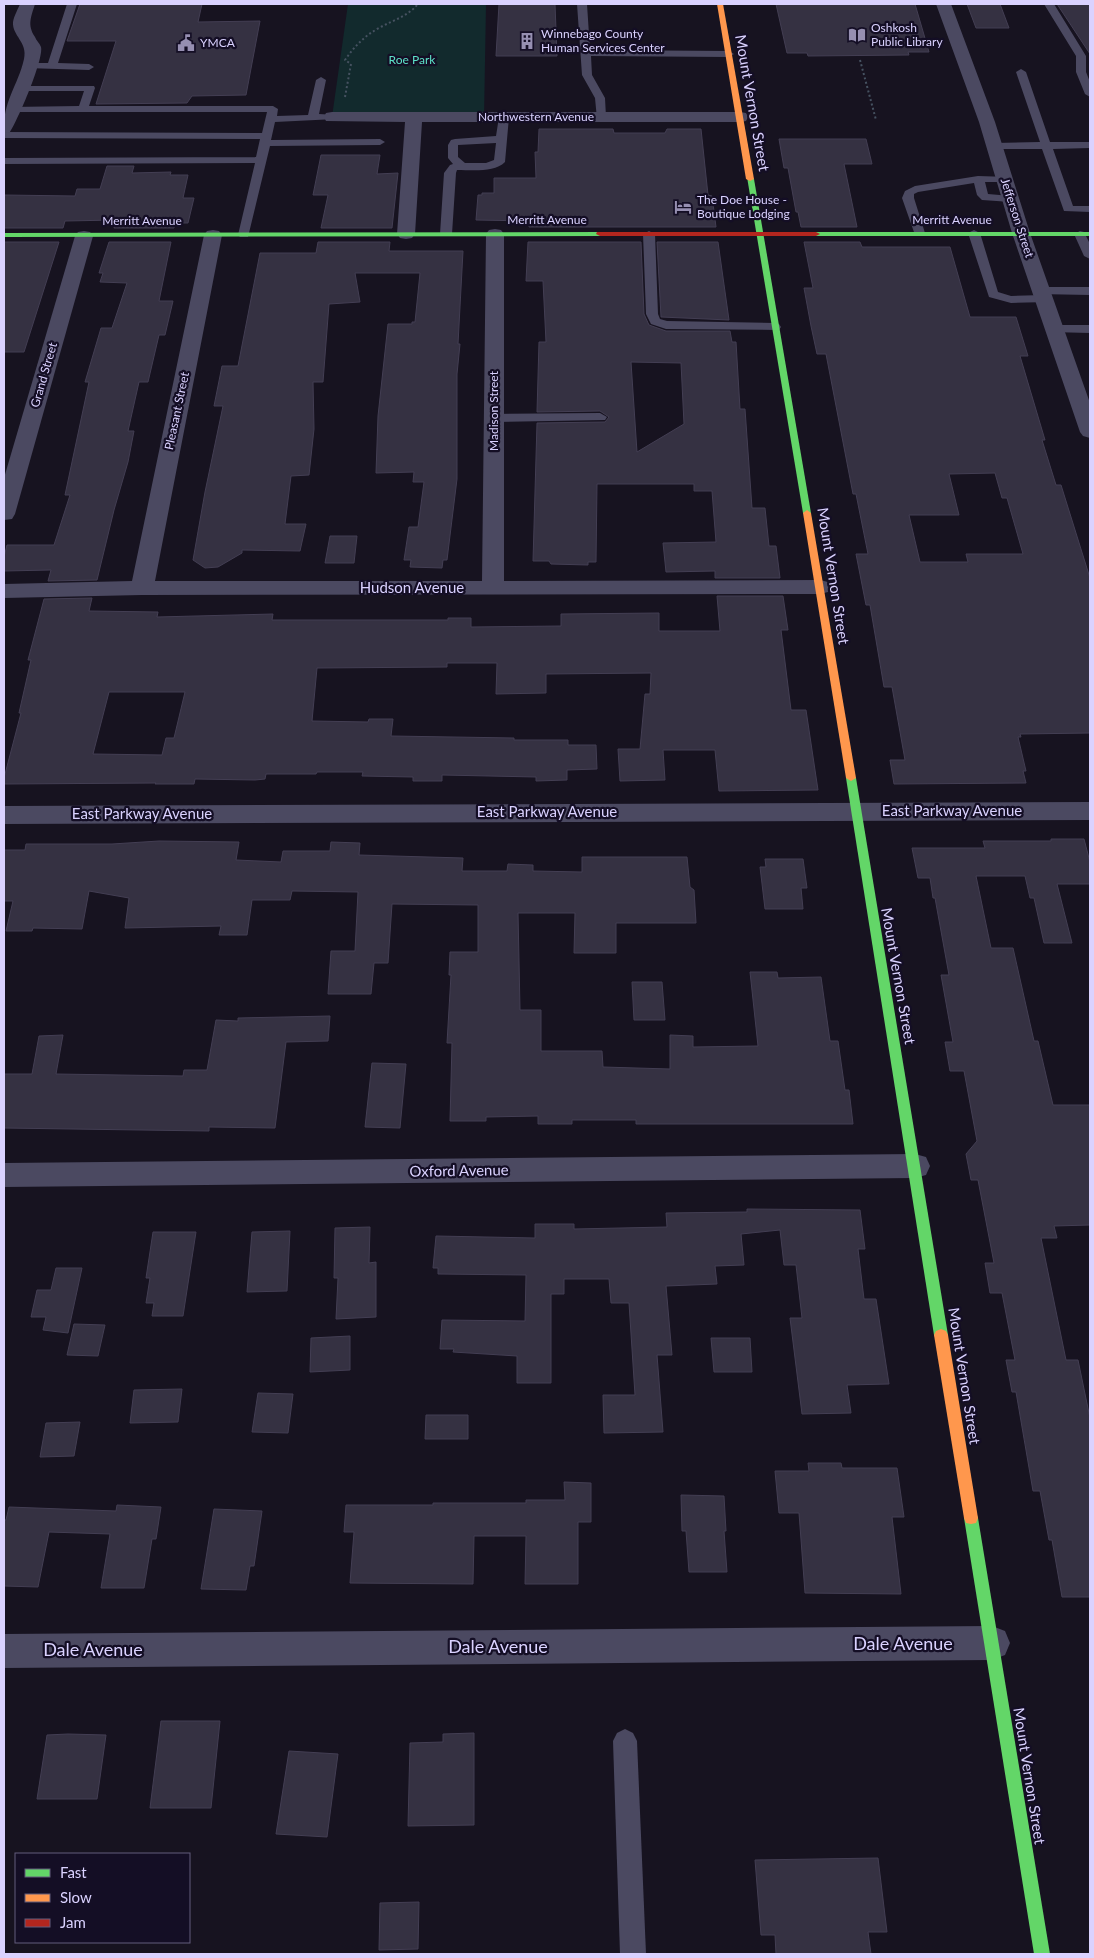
<svg xmlns="http://www.w3.org/2000/svg" width="1094" height="1958" font-family="Lato,sans-serif">
	<style>
		.green { fill: #122a2d }
		.building { fill: #353142; stroke: #433e53; fill-rule: evenodd }
		.lines { fill: none; stroke-linecap: round; stroke-linejoin: round }
		.path { stroke: #465261; stroke-width: 2; stroke-dasharray: 2 2.5; stroke-linecap: butt }
		.lane { fill: #4b4961; fill-rule: evenodd }
		.street { fill: #4b4961; fill-rule: evenodd }
		.fast { fill: #63d668; fill-rule: evenodd }
		.slow { fill: #ff974d; fill-rule: evenodd }
		.jam { fill: #b3261e; fill-rule: evenodd }
		.labels { text-anchor: middle; stroke-width: 4.5; stroke-linejoin: round; paint-order: stroke }
		.far-poi-label { font-size: 12px; fill: #dad2ff; stroke: #140e25; text-anchor: start }
		.far-park-label { font-size: 12px; fill: #5de1c8; stroke: #140e25 }
		.far-street-label { font-size: 12px; fill: #dad2ff; stroke: #140e25 }
		.street-label { font-size: 15px; fill: #dad2ff; stroke: #140e25 }
		.near-street-label { font-size: 18px; fill: #dad2ff; stroke: #140e25 }
	</style>
	<rect width="100%" height="100%" fill="#171320"/>
	<!-- green -->
	<path class="green" d="M348,4H486L484,117H332Z"/>
	<!-- building -->
	<g class="building">
		<path d="M80,4H202L198,22L260,21L246,95L192,96L187,103L96,104L116,41H67Z"/>
		<path d="M499,4H555L557,56H496Z"/>
		<path d="M776,4H915L929,52H908L909,55L808,56L807,53H787Z"/>
		<path d="M967,4H1000L1009,28H976Z"/>
		<path d="M1057,4H1090V54Z"/>
		<path d="M539,129H613L614,133H665L667,129H701L708,195L712,196L716,227H529L530,221L476,220L478,195H482V193H494V178H536L535,152H538Z"/>
		<path d="M779,139H866L872,164H844L857,227H801L798,212H796L788,168H784Z"/>
		<path d="M321,155H380L377,174L398,173L392,228H321L328,195H313Z"/>
		<path d="M107,166H134L132,173L171,172L170,175H188L183,198H194L188,223H175L174,228H114L116,220L65,221L63,228H4V195L75,196L77,189H100Z"/>
		<path d="M4,242H59L24,352H4Z"/>
		<path d="M109,242H171L159,301H173L165,335H159L148,382H139L128,431H134L128,462L114,510L97,580L48,581L51,570L4,571V557L7,545H54L70,495H65L89,382H85L101,328H112L127,283L100,282L103,273H99Z"/>
		<path d="M318,242H390L389,251H463L458,344H460L457,374V479L447,560H443L442,568L410,567L411,560H404L409,527H418L424,482H413L414,472L376,473L378,416L388,324H412V322H415L420,273H355L360,302L329,304L323,382H313L314,429L309,475L291,476L285,524H306L300,551L242,550V553L218,567L205,568L193,560L205,492L223,406H214L222,366H238L260,253H316Z"/>
		<path d="M528,242H641L644,314L649,325L666,331H730L732,342H736L740,409H745L752,508H765L769,546H776L780,578H715V571L666,572L663,543L716,542L712,491H694V484H597L596,562H588V565L551,564L549,561H533L537,423L605,422L609,417L600,411L537,412L539,342H546L543,281H526ZM631,362L681,363L684,424L637,452Z"/>
		<path d="M657,242H718L729,320L661,317Z"/>
		<path d="M804,242H860L862,247H950L970,317H1016L1028,356H1020L1045,440H1042L1056,485H1061L1090,578V733L1020,734L1021,737H1018L1026,771H1023L1026,783L894,784L890,760H905L892,687H884L870,605H866L856,554H868L856,494H853L826,354H817L811,326L804,288H813ZM995,473L1002,498H1007L1023,554H966L968,562H920L909,515H959L949,474Z"/>
		<path d="M330,536H357L354,563H325Z"/>
		<path d="M717,596H783L788,630H781L791,710H806L818,790L719,791L715,750H663L665,780L620,781L618,749H640L645,694H650L651,673L546,674V693L496,694L497,663H447V667L317,668L312,721L368,722L369,719H393L391,736L514,738V740H568V745H596L597,769L567,770V780L536,781V777L442,775V781H413V777L362,776L363,772H317L316,774H266L265,779L255,780L195,779L194,784H155L156,783L4,784V778L21,713H19L31,660H28L44,599L92,598L89,611L158,612L157,617L273,614L272,620H448V618H471V627L561,626V614L659,613V631H720ZM109,692H185L174,738H166L162,755L93,754Z"/>
		<path d="M1051,839H1084L1090,862V884H1057L1072,943H1044L1034,898H1030L1025,876H976L991,948H1013L1034,1041H1038L1053,1105H1090V1225L1054,1226L1057,1238H1041L1066,1360H1078L1090,1418V1597H1062L1052,1540H1049L1040,1491H1033L1016,1392H1012L1006,1360H1015L1002,1293H990L985,1263H994L978,1180H971L966,1154L977,1141L964,1071H950L945,1042H953L941,975H949L935,898H933L930,878H918L912,848H985L983,841H1051Z"/>
		<path d="M159,841L239,842L236,860L281,862L283,851H330L331,842L360,843L359,855L463,858L462,871H507L508,864L533,865V871L582,872V857H687L690,887L694,890L696,923H616V953H574L575,913H518L520,1010H541V1051H602L603,1067L670,1069V1035L693,1036V1047L758,1046L750,972H777L778,978L821,977L830,1041H838L845,1090H849L853,1124H636V1120H572V1124H538V1116L486,1117V1121H450L452,1043H447L451,975H449L450,952H478V905L392,904L388,963H374L371,994H328L331,951H355L358,892L292,891L290,900H252L247,935H219L221,926L125,928L129,898L89,891L82,929L33,928L32,931H6L13,901H4V850H25L26,844H112Z"/>
		<path d="M765,859H803L807,888H801L803,909H765L760,867H766Z"/>
		<path d="M632,982H662L665,1020H634Z"/>
		<path d="M330,1016L328,1041L286,1042L275,1128L209,1127V1131L4,1128V1074H32L39,1036L63,1035L56,1074L183,1076L184,1070H207L216,1020L238,1021V1018Z"/>
		<path d="M372,1063L406,1064L400,1128L365,1127Z"/>
		<path d="M747,1209L860,1210L865,1249H858L864,1299H876L889,1384L847,1385L851,1413L802,1414L790,1318H802L796,1265H784L780,1230L741,1234L744,1265L715,1266L717,1284L666,1286L672,1355H657L663,1432L604,1433L603,1395H635L629,1303H611L609,1279H564V1294H551V1383H517V1356L453,1352L454,1349H440L442,1320L525,1321L526,1275L438,1274V1268H433L436,1236L535,1238V1224H574V1229L667,1227L666,1213L747,1212Z"/>
		<path d="M370,1227L369,1263L376,1262V1317L336,1319L338,1278H334L335,1228Z"/>
		<path d="M290,1231L287,1291L247,1292L252,1232Z"/>
		<path d="M153,1232H196L183,1316H152L154,1303H146L150,1278H146Z"/>
		<path d="M56,1268H82L68,1333L43,1330L46,1317H31L37,1290H51Z"/>
		<path d="M74,1324L105,1325L98,1356L67,1355Z"/>
		<path d="M350,1336V1370L310,1372L311,1338Z"/>
		<path d="M711,1338H750L752,1372H714Z"/>
		<path d="M182,1389L178,1422L130,1423L134,1390Z"/>
		<path d="M258,1393L293,1394L288,1433L252,1432Z"/>
		<path d="M426,1415H468V1439H425Z"/>
		<path d="M80,1422L74,1456L40,1457L46,1423Z"/>
		<path d="M808,1463H841L842,1468H897L904,1517H892L901,1594L805,1593L799,1513H779L775,1471H809Z"/>
		<path d="M564,1482L591,1483V1522H578V1584H525L526,1536H474L473,1584L350,1583L354,1532H344L346,1505H433V1503H526V1500H565Z"/>
		<path d="M681,1495L724,1496L726,1531H724L727,1572H689L686,1531H682Z"/>
		<path d="M117,1505L161,1507L156,1539H152L144,1588H101L110,1534L49,1532L38,1587L4,1586V1520H6L9,1507L116,1511Z"/>
		<path d="M214,1509L262,1511L254,1566H250L246,1590L201,1589Z"/>
		<path d="M161,1721H220L211,1808H150Z"/>
		<path d="M474,1733V1825L408,1826L410,1743L443,1742V1734Z"/>
		<path d="M68,1734L106,1735L97,1799H37L47,1735Z"/>
		<path d="M289,1751L338,1754L327,1837L276,1834Z"/>
		<path d="M878,1858L887,1932H868L871,1954H776L775,1935H761L755,1860Z"/>
		<path d="M419,1902L418,1949L379,1950L380,1903Z"/>
	</g>
	<g class="lines">
		<!-- path -->
		<g class="path">
			<path d="M860,60L876,120"/>
			<path d="M345,97L351,64L345,60C354,47 364,36 379,28C393,20 407,17 418,4"/>
		</g>
		<!-- lane -->
		<g class="lane">
			<path d="M67,4H77L58,63L89,64L94,67L89,70L26,68L25,66L30,63H48Z"/>
			<path d="M577,4H587L590,50L729,51L734,54L729,57L591,56L592,75L605,98L606,117L601,120L597,119L595,98L582,75Z"/>
			<path d="M1044,4H1054L1086,56V72L1090,82V97L1085,94L1076,72V56Z"/>
			<path d="M1021,69L1026,72L1050,142H1090V148L1053,149L1073,206H1090V212L1064,211L1042,149H994L989,146L994,143L1040,142L1016,72Z"/>
			<path d="M321,77L326,80L319,114L336,115L337,117L336,119L275,122L271,140L380,139L385,142L380,145L270,146L248,237H240L238,235L255,163L4,164V158L256,157L260,139L4,138V132L262,133L267,112H14L10,111L9,109L10,107L79,106L84,91H22L18,90L17,88L18,86H94L95,88L89,106H273L278,109L277,116L308,115L316,80Z"/>
			<path d="M504,114L509,117L505,162C494,173 472,170 457,170L456,173L452,234L450,236H442L440,234L444,173L450,165L453,164L448,158V145L451,140L455,139L496,136L499,117ZM496,143L494,160L486,163H465L458,157V145Z"/>
			<path d="M978,176L1009,177L1011,179L1005,182H985L988,194L1011,196L1017,199L1011,202L982,200L977,195L974,183L918,192L914,194V198L925,233L919,236L915,235L902,198L905,191L915,186Z"/>
			<path d="M974,230L980,233L998,292L1011,296L1044,295L1048,296L1050,299L1048,302L1011,303L989,297L968,233Z"/>
			<path d="M649,231L655,234L658,314L660,319L667,321L775,323L779,324L781,327L779,330L666,329L651,324L646,314L643,234Z"/>
			<path d="M1080,231L1084,232L1090,244V259L1084,256L1074,234Z"/>
			<path d="M1041,287H1090V295L1037,294L1035,291Z"/>
			<path d="M1054,325H1090V333L1050,332L1048,329Z"/>
			<path d="M600,413L607,417L605,420L494,422L487,418L494,414Z"/>
			<path d="M625,1729L633,1733L637,1741L646,1954H620L613,1741L617,1733Z"/>
		</g>
		<!-- street -->
		<g class="street">
			<path d="M20,4H35C31,17 27,25 35,37C36,40 40,44 41,47C44,59 18,120 10,132L4,133C2,102 18,86 24,59C28,42 12,36 13,22C14,16 18,9 20,4Z"/>
			<path d="M936,4H951L995,122L1030,233L1090,403V438L1083,436L1080,432L1012,233L979,122Z"/>
			<path d="M332,112H740L746,113L748,117L746,121L740,122H422L415,234L412,238L406,239L400,238L397,234L405,122L326,121L324,117L326,113Z"/>
			<path d="M495,229L501,230L504,234V581L820,580L828,582L831,587L828,592L820,594L142,595L4,598V584L132,581L204,235L207,231L213,230L219,231L222,235L155,581H482L486,234L489,230Z"/>
			<path d="M84,231L90,232L93,236L15,514L12,519L4,520V478L75,236L78,232Z"/>
			<path d="M1090,802V820L4,824V806Z"/>
			<path d="M915,1154L926,1157L930,1166L926,1175L915,1178L4,1187V1163Z"/>
			<path d="M992,1626L1005,1631L1010,1643L1005,1655L992,1660L4,1668V1634Z"/>
		</g>
		<!-- fast -->
		<g class="fast">
			<path d="M747,177L754,179L811,513L807,516L803,513Z"/>
			<path d="M600,232L604,234L603,236L4,237V233Z"/>
			<rect x="813" y="232" width="277" height="4"/>
			<path d="M851,775L856,778L948,1335L946,1339L941,1341L936,1339L934,1335L846,778Z"/>
			<path d="M971,1512L976,1513L978,1518L1050,1954H1034L964,1518L966,1513Z"/>
		</g>
		<!-- slow -->
		<g class="slow">
			<path d="M717,4H723L754,179L750,181L746,179Z"/>
			<path d="M807,510L811,513L856,778L851,781L846,778L803,513Z"/>
			<path d="M941,1329L946,1331L948,1335L978,1518L976,1523L971,1524L966,1523L964,1518L934,1335L936,1331Z"/>
		</g>
		<!-- jam -->
		<path class="jam" d="M597,232H816L820,234L816,236H600L596,234Z"/>
	</g>
	<!-- icons -->
	<defs>
		<g id="library-bare" transform="scale(1.35)"><path d="M-6-4Q-3-5.5-.7-3.5V5Q-3 3-6 4ZM6-4Q3-5.5 .7-3.5V5Q3 3 6 4Z" fill="#968fb1" stroke="#140e25" stroke-width="2.5" paint-order="stroke"/></g>
		<g id="building-bare" transform="scale(1.35)"><path d="M-4-6H4V6H1V3H-1V6H-4ZM-2.5-4.3h1.7v1.8h-1.7ZM.8-4.3h1.7v1.8H.8ZM-2.5-1h1.7V.8h-1.7ZM.8-1h1.7V.8H.8Z" fill="#968fb1" stroke="#140e25" stroke-width="2.5" paint-order="stroke"/></g>
		<g id="civic-bare" transform="scale(1.35)"><path d="M-.6-6.5H3V-4.5H.6V-3L4-1V1h2V6H-6V1h2V-1L-.6-3ZM-1.2 2.5V6h2.4V2.5Z" fill="#968fb1" stroke="#140e25" stroke-width="2.5" paint-order="stroke"/></g>
		<g id="hotel-bare" transform="scale(1.35)"><path d="M-6-4.5h1.5V1H6V5H4.5V3h-9V5H-6ZM-4 0a1.8 1.8 0 1 1 3.6 0ZM.5 0V-2.5h3Q6-2.5 6 0Z" fill="#968fb1" stroke="#140e25" stroke-width="2.5" paint-order="stroke"/></g>
	</defs>
	<g fill-rule="evenodd">
		<use href="#library-bare" x="857" y="35"/>
		<use href="#building-bare" x="527" y="41"/>
		<use href="#civic-bare" x="186" y="43"/>
		<use href="#hotel-bare" x="683" y="207"/>
	</g>
	<g class="labels">
		<!-- far-poi labels -->
		<g class="far-poi-label">
			<text x="871" y="32">Oshkosh<tspan x="871" dy="14">Public Library</tspan></text>
			<text x="541" y="38">Winnebago County<tspan x="541" dy="14">Human Services Center</tspan></text>
			<text x="200" y="47">YMCA</text>
			<text x="697" y="204">The Doe House -<tspan x="697" dy="14">Boutique Lodging</tspan></text>
		</g>
		<!-- far-park labels -->
		<g class="far-park-label">
			<text x="412" y="64">Roe Park</text>
		</g>
		<!-- far-street labels -->
		<g class="far-street-label">
			<text x="536" y="121">Northwestern Avenue</text>
			<text transform="translate(1017 218) rotate(72)" y="4">Jefferson Street</text>
			<text x="547" y="224">Merritt Avenue</text>
			<text x="952" y="224">Merritt Avenue</text>
			<text x="142" y="225">Merritt Avenue</text>
			<text transform="translate(44 375) rotate(-74)" y="4">Grand Street</text>
			<text transform="translate(177 411) rotate(-78)" y="4">Pleasant Street</text>
			<text transform="translate(494 411) rotate(-90)" y="4">Madison Street</text>
		</g>
		<!-- street labels -->
		<g class="street-label">
			<text transform="translate(752 103) rotate(80)" y="5">Mount Vernon Street</text>
			<text transform="translate(833 576) rotate(81)" y="5">Mount Vernon Street</text>
			<text x="412" y="593">Hudson Avenue</text>
			<text x="952" y="816">East Parkway Avenue</text>
			<text x="547" y="817">East Parkway Avenue</text>
			<text x="142" y="819">East Parkway Avenue</text>
			<text transform="translate(898 976) rotate(80)" y="5">Mount Vernon Street</text>
			<text transform="translate(459 1171) rotate(-1)" y="5">Oxford Avenue</text>
			<text transform="translate(964 1376) rotate(81)" y="5">Mount Vernon Street</text>
			<text transform="translate(1029 1776) rotate(81)" y="5">Mount Vernon Street</text>
		</g>
		<!-- near-street labels -->
		<g class="near-street-label">
			<text x="903" y="1650">Dale Avenue</text>
			<text x="498" y="1653">Dale Avenue</text>
			<text x="93" y="1656">Dale Avenue</text>
		</g>
	</g>
	<!-- border -->
	<rect width="1094" height="1958" fill="none" stroke="#dad2ff" stroke-width="10"/>
	<!-- legend -->
	<rect x="15" y="1853" width="175" height="90" fill="#140e25" stroke="#635c7c"/>
	<rect x="25" y="1869" width="25" height="8" fill="#63d668" stroke="#635c7c"/>
	<text x="60" y="1878" font-size="15" fill="#dad2ff">Fast</text>
	<rect x="25" y="1894" width="25" height="8" fill="#ff974d" stroke="#635c7c"/>
	<text x="60" y="1903" font-size="15" fill="#dad2ff">Slow</text>
	<rect x="25" y="1919" width="25" height="8" fill="#b3261e" stroke="#635c7c"/>
	<text x="60" y="1928" font-size="15" fill="#dad2ff">Jam</text>
</svg>
